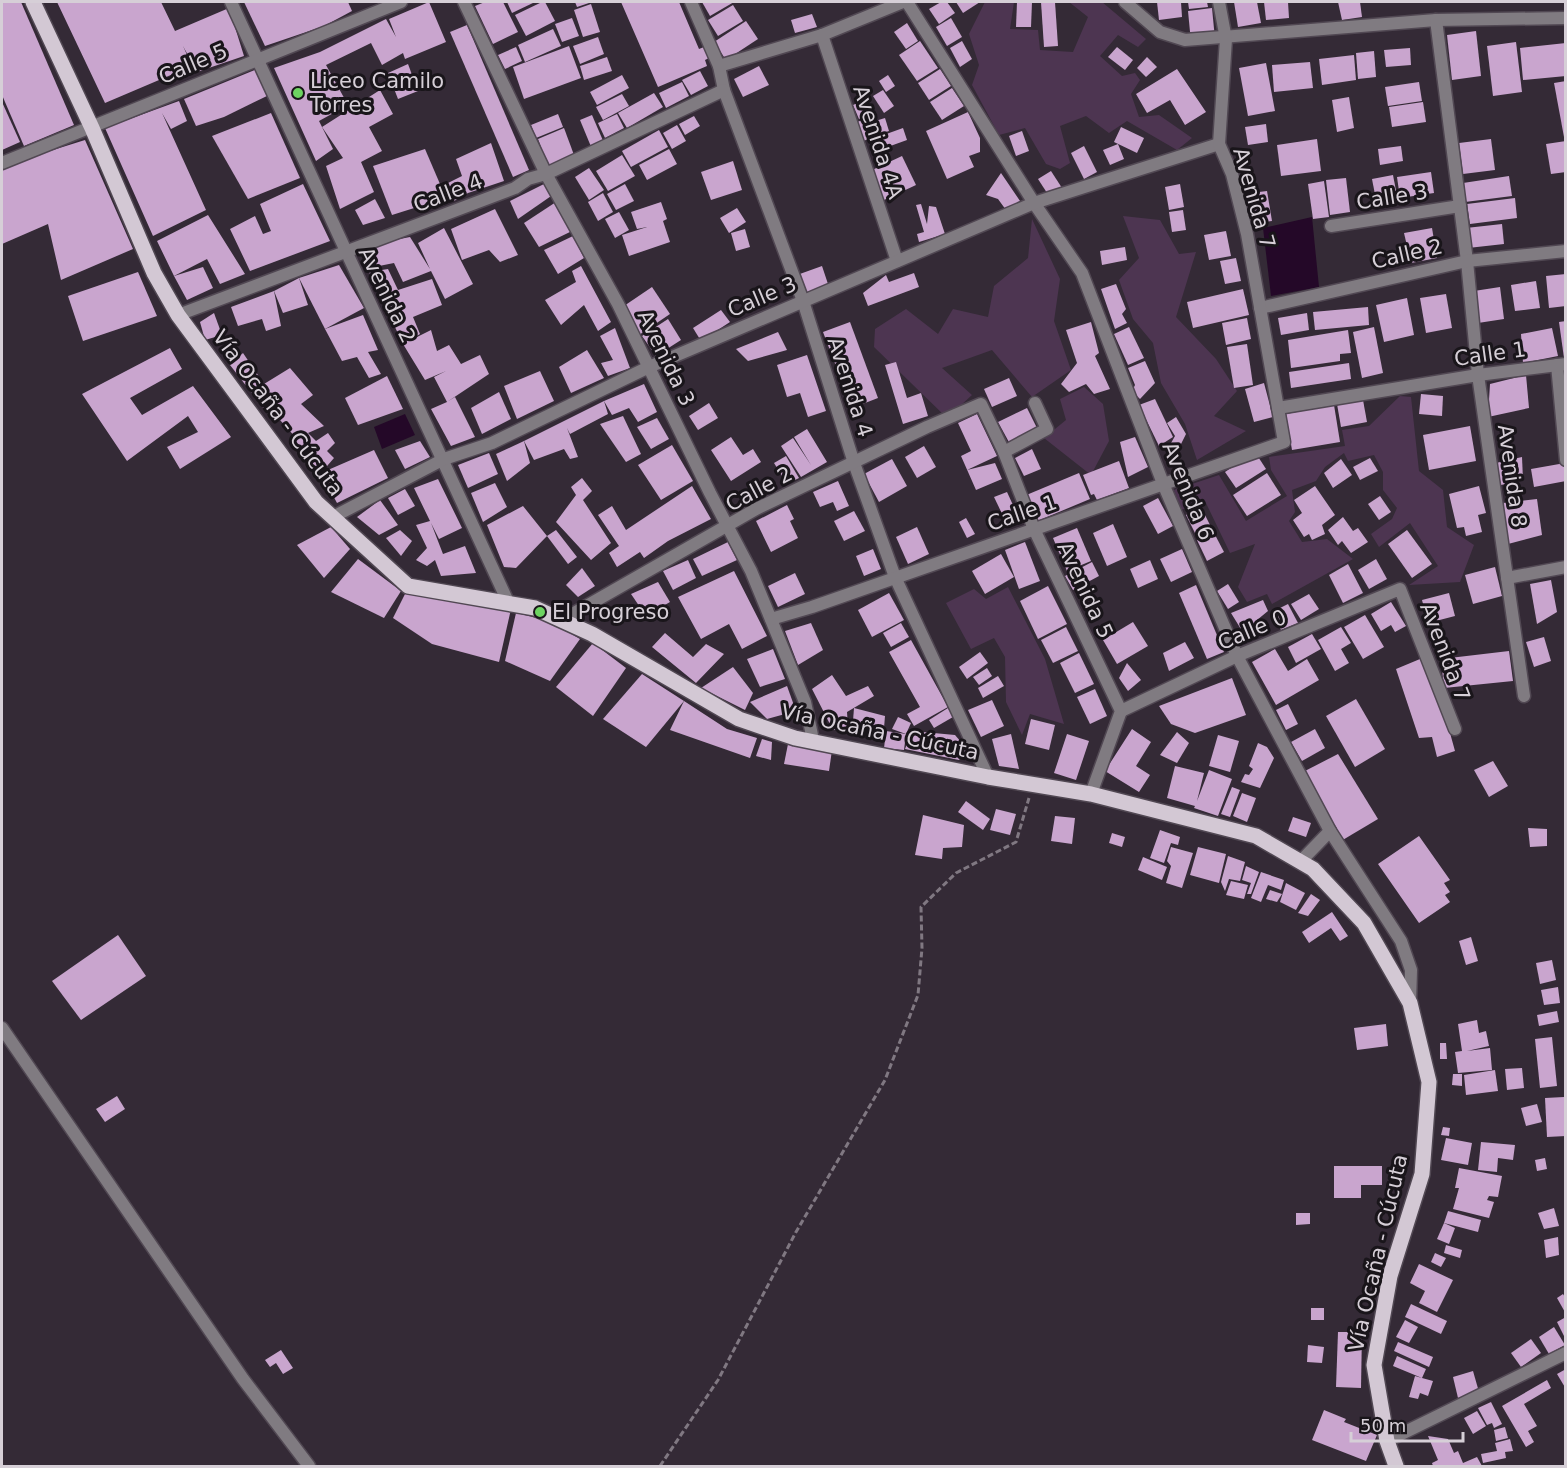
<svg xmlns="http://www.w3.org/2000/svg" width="1567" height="1468" font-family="'DejaVu Sans',sans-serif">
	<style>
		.green { fill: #4d3551 }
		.water { fill: #240828 }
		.building { fill: #c9a5ce }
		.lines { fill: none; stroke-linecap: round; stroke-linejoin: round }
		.minor-casing { stroke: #514853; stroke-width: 15 }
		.primary-casing { stroke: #514853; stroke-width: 18 }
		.path { stroke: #807882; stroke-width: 3; stroke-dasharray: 6 3; stroke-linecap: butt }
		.minor { stroke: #807b81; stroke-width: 12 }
		.primary { stroke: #d3c8d4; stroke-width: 15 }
		.poi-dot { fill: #6dd361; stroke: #19151a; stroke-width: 2 }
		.labels { text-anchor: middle; stroke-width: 6; stroke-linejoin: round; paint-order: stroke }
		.street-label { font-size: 21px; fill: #d6cfd7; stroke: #19151a }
		.poi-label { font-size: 21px; fill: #d6cfd7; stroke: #19151a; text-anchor: start }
	</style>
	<rect width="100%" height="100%" fill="#342a36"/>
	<!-- green -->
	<g class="green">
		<path d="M985,2H1014L1010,29L1038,30L1040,50L1073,52L1088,17L1069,2H1102L1146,39L1138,47L1118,35L1100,56L1122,76L1135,73L1140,80L1131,94L1139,117L1159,115L1192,138L1177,150L1127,121L1109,133L1086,116L1060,126L1070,163L1060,169L1046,164L1025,128L999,135L972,85L979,65L969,34Z"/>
		<path d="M1123,216L1160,220L1179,254L1196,252L1176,317L1216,359L1237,391L1214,416L1246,431L1197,460L1185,424L1161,383L1153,343L1133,319L1119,280L1139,258Z"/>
		<path d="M1032,219L1060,279L1054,321L1071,370L1032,397L992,350L942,368L972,395L947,418L874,347L875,329L906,309L938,334L953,309L988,317L994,286L1028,258Z"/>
		<path d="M1084,387L1103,404L1109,441L1091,475L1044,438L1066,420L1060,399Z"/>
		<path d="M1400,396L1411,397L1419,471L1443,490L1447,527L1474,545L1460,582L1409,585L1438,566L1410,523L1379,547L1371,534L1392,519L1397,508L1383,490V472L1374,455L1348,461L1344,453L1325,467L1316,481L1292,490L1295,512L1289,521L1302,542L1327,539L1353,559L1272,604L1267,594L1247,602L1238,587L1255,544L1230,553L1205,501L1181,510L1174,490L1219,475L1246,521L1287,496L1271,470L1269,457L1345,446L1342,430L1369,426Z"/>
		<path d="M1008,587L1045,659L1064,724L1030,714L1022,735L1006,702L1005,657L994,638L971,649L946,603L974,589L986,599Z"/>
	</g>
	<!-- water -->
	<g class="water">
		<path d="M1312,217L1319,287L1271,296L1263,228Z"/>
		<path d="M405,414L415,435L382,449L374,427Z"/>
	</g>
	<!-- building -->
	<g class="building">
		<path d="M2,2H21L74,125L24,146L2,95Z"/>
		<path d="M57,2H161L175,31L229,8L244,56L197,72L183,46L192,66L105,103Z"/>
		<path d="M244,2H348L352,11L324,26L265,46Z"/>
		<path d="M429,2L446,42L405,59L403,53L382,65L371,43L326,65L348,105L319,121L333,149L316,161L274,68L320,52L386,19L396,37L389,19Z"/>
		<path d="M485,2H503L518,32L493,44L475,6Z"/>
		<path d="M507,2H535L512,13Z"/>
		<path d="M542,2H545L555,21L526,36L515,15Z"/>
		<path d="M575,2H592L577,7Z"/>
		<path d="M621,2H679L699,49L704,47L709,58L705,60L707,66L658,87Z"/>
		<path d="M702,2H734L710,16Z"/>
		<path d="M941,2H947L955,13L939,24L929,9Z"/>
		<path d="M956,2H980L963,13Z"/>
		<path d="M1017,2H1032L1031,27H1016Z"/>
		<path d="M1041,2H1055L1058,46L1044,47Z"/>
		<path d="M1157,2H1181L1182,17L1159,20Z"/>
		<path d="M1188,2H1207L1208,7L1189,9Z"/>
		<path d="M1234,2H1257L1261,23L1238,27Z"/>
		<path d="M1264,2H1288L1289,18L1266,20Z"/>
		<path d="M1338,2H1360L1362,17L1342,20Z"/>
		<path d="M591,4L600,32L583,37L574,10Z"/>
		<path d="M733,5L743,21L718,36L708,20Z"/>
		<path d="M1212,8L1215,39L1191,42L1188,11Z"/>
		<path d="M812,14L817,27L795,33L791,20Z"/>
		<path d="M572,18L579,36L562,42L555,24Z"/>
		<path d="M951,18L962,37L947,46L936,27Z"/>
		<path d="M746,21L758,39L726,60L714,42Z"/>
		<path d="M907,23L918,41L906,49L894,32Z"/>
		<path d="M467,25L529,170L513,177L450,32Z"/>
		<path d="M553,29L561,46L525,62L518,45Z"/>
		<path d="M1476,31L1481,76L1452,80L1447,35Z"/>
		<path d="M598,37L604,54L580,64L573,46Z"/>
		<path d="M920,41L938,68L917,81L899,55Z"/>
		<path d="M962,41L972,59L960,67L950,48Z"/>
		<path d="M1516,42L1522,92L1493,96L1487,46Z"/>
		<path d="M1566,43V76L1523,80L1520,48Z"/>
		<path d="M569,46L581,78L524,99L513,67Z"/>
		<path d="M516,47L522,61L505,69L498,55Z"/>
		<path d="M1117,47L1133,60L1125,70L1108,57Z"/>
		<path d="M1410,48L1411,65L1386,67L1384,50Z"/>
		<path d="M1374,51L1376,77L1358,79L1356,53Z"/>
		<path d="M1354,55L1356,80L1322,85L1319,59Z"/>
		<path d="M607,57L612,71L584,80L580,66Z"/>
		<path d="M1147,57L1157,67L1146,77L1137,68Z"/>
		<path d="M1310,62L1313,88L1274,92L1272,65Z"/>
		<path d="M1266,63L1275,111L1248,116L1239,68Z"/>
		<path d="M408,64L418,91L398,99L388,73Z"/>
		<path d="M759,66L769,85L743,97L734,79Z"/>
		<path d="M257,69L269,95L224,117L196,126L184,99Z"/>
		<path d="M940,69L951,86L929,100L918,83Z"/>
		<path d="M1177,69L1206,112L1185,125L1170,100L1147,113L1136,94Z"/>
		<path d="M700,71L708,86L691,95L682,80Z"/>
		<path d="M622,75L629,88L597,105L590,92Z"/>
		<path d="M888,75L895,86L886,92L879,81Z"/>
		<path d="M1566,81V137H1564L1554,83Z"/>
		<path d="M682,82L689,96L666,108L659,93Z"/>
		<path d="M1419,82L1422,101L1388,106L1385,87Z"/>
		<path d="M952,88L964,106L942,120L930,102Z"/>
		<path d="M380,90L393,114L369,127L382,151L361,162L374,192L340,209L326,166L343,158L322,127Z"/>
		<path d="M883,90L894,106L884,113L873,96Z"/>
		<path d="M654,93L663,107L627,128L618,113Z"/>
		<path d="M622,94L629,106L603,120L596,107Z"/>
		<path d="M1349,97L1354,128L1337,132L1332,100Z"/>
		<path d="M867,99L873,113L859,119L853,105Z"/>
		<path d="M179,101L187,121L171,129L162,113L206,210L153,236L105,128Z"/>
		<path d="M2,102L20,142L2,150Z"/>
		<path d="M1423,102L1426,122L1392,127L1389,107Z"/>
		<path d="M968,112L980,138V152L969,156L974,167L947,179L926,131Z"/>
		<path d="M271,113L300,178L248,199L212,136Z"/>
		<path d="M558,114L563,127L536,138L531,125Z"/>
		<path d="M617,114L624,128L605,138L598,123Z"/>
		<path d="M592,115L604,143L592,149L580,120Z"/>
		<path d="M694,116L700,126L685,135L679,124Z"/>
		<path d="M868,118L875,137L863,141L857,122Z"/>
		<path d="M885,118L889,131L876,135L872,122Z"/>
		<path d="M1266,124L1268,142L1248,145L1245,127Z"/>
		<path d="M677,125L686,141L672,149L663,133Z"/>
		<path d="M1121,127L1144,138L1137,153L1114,142Z"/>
		<path d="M564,128L574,155L548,166L538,139Z"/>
		<path d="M903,128L907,140L882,149L878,137Z"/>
		<path d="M659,130L668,147L631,167L622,151Z"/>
		<path d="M1022,131L1029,151L1016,156L1009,136Z"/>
		<path d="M1317,139L1321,171L1281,176L1277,145Z"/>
		<path d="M1491,139L1495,170L1463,174L1459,143Z"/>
		<path d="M85,140L133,249L61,280L48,224L2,244V166Z"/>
		<path d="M1566,141V172L1551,174L1546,144Z"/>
		<path d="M491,143L504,181L468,193L454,201L446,184L462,176L456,159Z"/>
		<path d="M1118,144L1124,159L1110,165L1103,150Z"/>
		<path d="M1084,146L1097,172L1084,179L1071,153Z"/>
		<path d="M1401,146L1403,161L1380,165L1378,149Z"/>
		<path d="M425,149L446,198L392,215L373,166Z"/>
		<path d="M669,149L677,164L647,180L639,165Z"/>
		<path d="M622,155L635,176L608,191L596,171Z"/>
		<path d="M902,156L916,185L884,200L870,171Z"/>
		<path d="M733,161L742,190L711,200L701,172Z"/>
		<path d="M589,168L604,190L589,200L575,177Z"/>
		<path d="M1051,171L1062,188L1049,196L1038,179Z"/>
		<path d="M1431,172L1434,193L1400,198L1397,177Z"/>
		<path d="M1001,173L1020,201L1006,210L998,199L986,195Z"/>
		<path d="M1393,175L1398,201L1377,205L1372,179Z"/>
		<path d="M1509,176L1512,196L1465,202L1463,183Z"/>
		<path d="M1346,178L1350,212L1330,215L1326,180Z"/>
		<path d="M1324,181L1329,217L1313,219L1308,184Z"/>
		<path d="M548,182L554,194L518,219L510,201Z"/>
		<path d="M303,184L330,241L250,271L230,229L255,216L263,234L271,231L260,204Z"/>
		<path d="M625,184L634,201L616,210L607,194Z"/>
		<path d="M1180,184L1184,207L1169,210L1165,187Z"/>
		<path d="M1267,191L1272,221L1256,223L1251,193Z"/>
		<path d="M603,193L613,212L598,221L588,202Z"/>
		<path d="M1515,198L1517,218L1470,224L1467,204Z"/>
		<path d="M375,199L385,218L363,225L355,210Z"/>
		<path d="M556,202L572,231L539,247L524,223Z"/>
		<path d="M661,202L667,219L663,221L670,242L629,256L622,235L647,227L637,229L631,212Z"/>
		<path d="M921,204L927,224L929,206L936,207L945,234L919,242L917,234L924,232L916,205Z"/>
		<path d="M737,208L746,222L729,233L720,218Z"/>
		<path d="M495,209L518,255L500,262L489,250L462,260L451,229Z"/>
		<path d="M1183,210L1186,230L1172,232L1169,212Z"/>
		<path d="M619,212L629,230L615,238L605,219Z"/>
		<path d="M208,215L245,274L220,284L207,259L174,276L157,241Z"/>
		<path d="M1502,224L1504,244L1468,248L1466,228Z"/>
		<path d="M444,228L473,284L445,299L431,271L403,282L394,263L369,268L359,247L410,237L430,269L418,243Z"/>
		<path d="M1432,228L1437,258L1411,263L1404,233Z"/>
		<path d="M745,229L750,247L736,251L731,233Z"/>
		<path d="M1226,231L1231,256L1209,260L1204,235Z"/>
		<path d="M573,236L584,258L558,274L544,250Z"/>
		<path d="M1125,247L1127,260L1102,265L1100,251Z"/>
		<path d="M1236,258L1241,281L1225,284L1220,261Z"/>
		<path d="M339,265L364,308L325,329L299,278Z"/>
		<path d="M581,266L611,322L598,331L584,305L561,325L545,300L576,282L572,271Z"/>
		<path d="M822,266L829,287L803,295L797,275Z"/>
		<path d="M203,267L213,288L187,300L174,276Z"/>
		<path d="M388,269L398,290L432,279L442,305L413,317L420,334L409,341L431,330L437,351L449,345L461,364L480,355L489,374L447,402L455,397L475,437L451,446L431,409L447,402L434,377L446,371L425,380L403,344L369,272Z"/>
		<path d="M138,272L157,316L83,341L68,296Z"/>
		<path d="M914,273L919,287L868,306L863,293L886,275L889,282Z"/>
		<path d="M1566,274V306L1549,308L1546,276Z"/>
		<path d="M299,278L308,305L283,313L274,291Z"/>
		<path d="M1536,281L1540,308L1515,311L1511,285Z"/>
		<path d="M1116,284L1126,309L1122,314L1127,323L1115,329L1101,289Z"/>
		<path d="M652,287L670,314L639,335L621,308Z"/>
		<path d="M1500,287L1504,319L1478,323L1474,291Z"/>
		<path d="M1243,289L1249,315L1193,328L1187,302Z"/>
		<path d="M274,291L281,326L266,331L262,319L238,326L231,307Z"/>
		<path d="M1446,294L1452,328L1426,333L1420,298Z"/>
		<path d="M1407,298L1414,335L1384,342L1376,305Z"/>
		<path d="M1368,307L1369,325L1315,330L1313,312Z"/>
		<path d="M721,310L730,322L701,341L693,328Z"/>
		<path d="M214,313L222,335L205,340L200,322Z"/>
		<path d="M1307,313L1309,330L1281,335L1278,318Z"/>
		<path d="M363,315L378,350L368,352L381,374L369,378L357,357L342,361L325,329Z"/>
		<path d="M1247,318L1251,339L1226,345L1222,323Z"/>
		<path d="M668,319L681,340L656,356L642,336Z"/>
		<path d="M1566,321V358H1564L1559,322Z"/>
		<path d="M850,322L878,398L852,408L823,332Z"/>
		<path d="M1091,322L1099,353L1095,356L1110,389L1094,394L1086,384L1069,392L1061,384L1077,363L1066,330Z"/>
		<path d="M1129,327L1144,358L1128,365L1114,334Z"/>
		<path d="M1374,327L1383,373L1362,378L1353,332Z"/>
		<path d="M615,328L630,368L608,376L601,363L613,360L600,336Z"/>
		<path d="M1552,328L1558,356L1523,363L1521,334Z"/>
		<path d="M1348,330L1351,353L1340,354V361L1291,368L1288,340Z"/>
		<path d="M778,332L787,350L748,361L736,349Z"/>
		<path d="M1247,344L1253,385L1234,388L1227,347Z"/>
		<path d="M170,348L182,369L130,398L142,415L193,386L231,437L180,469L167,447L198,432L188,416L127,461L82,394Z"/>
		<path d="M587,350L604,378L571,393L559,367Z"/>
		<path d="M243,353L264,384L290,368L313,395L301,404L324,426L308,433L316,441L328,433L335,443L327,451L334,458L321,473L374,450L388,478L337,503L321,473L291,441L297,439L280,420L275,423L230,365Z"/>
		<path d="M807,355L826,411L808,417L800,393L787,397L777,365Z"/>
		<path d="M1145,361L1155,383L1140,399L1132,391L1135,385L1128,368Z"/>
		<path d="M896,362L907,398L921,393L928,416L903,424L885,365Z"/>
		<path d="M1349,363L1351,379L1291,388L1289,372Z"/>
		<path d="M540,371L554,401L517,419L504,386Z"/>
		<path d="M1526,375L1529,408L1488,417L1490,384Z"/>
		<path d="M387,376L403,409L358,425L345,398Z"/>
		<path d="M1009,378L1017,396L992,407L984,389Z"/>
		<path d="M1264,383L1273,417L1254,422L1245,389Z"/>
		<path d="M644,384L657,412L638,422L629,408L612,415L604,401L608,414L570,434L567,428L578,457L570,459L564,449L534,460L524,441L604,401Z"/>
		<path d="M499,392L511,419L482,434L471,408Z"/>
		<path d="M1421,394L1443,396L1442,416L1419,414Z"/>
		<path d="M1155,399L1173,437L1159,446L1139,405Z"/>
		<path d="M1363,400L1367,422L1341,427L1337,404Z"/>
		<path d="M709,403L718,418L698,430L689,416Z"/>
		<path d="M1334,405L1340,442L1292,450L1286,414Z"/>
		<path d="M1027,408L1038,430L1010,444L998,422Z"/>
		<path d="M977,414L997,456L967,470L995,463L1002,479L976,490L961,456L971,451L958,423Z"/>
		<path d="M623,416L641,454L626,462L600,424Z"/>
		<path d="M1176,417L1186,434L1179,448L1171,443L1175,436L1167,423Z"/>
		<path d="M657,418L669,439L651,449L637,427Z"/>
		<path d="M1470,426L1476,461L1429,470L1423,435Z"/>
		<path d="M807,429L827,462L801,477L781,446L793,438L811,465L794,437Z"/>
		<path d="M731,437L743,455L753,449L761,462L731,481L711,450Z"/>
		<path d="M1135,437L1148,467L1128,477L1120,442Z"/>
		<path d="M420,441L430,457L405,469L395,450Z"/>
		<path d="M524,441L530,463L507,481L496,454Z"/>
		<path d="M672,445L693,481L661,500L638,465Z"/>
		<path d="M924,446L936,467L917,478L905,457Z"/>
		<path d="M1032,449L1041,469L1024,476L1015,458Z"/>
		<path d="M1255,452L1266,469L1236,488L1225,472Z"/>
		<path d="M489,453L498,474L468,488L458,465Z"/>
		<path d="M786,456L799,478L787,484L774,463Z"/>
		<path d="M1522,457L1523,480L1501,485L1496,463Z"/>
		<path d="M1370,458L1378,471L1360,480L1353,467Z"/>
		<path d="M892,459L907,486L879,502L864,474Z"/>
		<path d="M1341,459L1352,475L1333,488L1324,473Z"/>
		<path d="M1119,461L1129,488L1097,500L1094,494L1091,495L1083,475Z"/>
		<path d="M1565,463L1566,481L1534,487L1531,469Z"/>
		<path d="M1079,473L1090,499L1035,522L1024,496Z"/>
		<path d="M1267,473L1281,495L1247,516L1233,495Z"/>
		<path d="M582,478L592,491L583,500L611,543L591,560L556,522L576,495L571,487Z"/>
		<path d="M438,479L462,528L439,539L431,523L443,554L465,546L476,573L441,576L435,560L427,566L416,560L427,548L416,525L430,521L414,488Z"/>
		<path d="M838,481L849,506L837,511L833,502L820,507L813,492Z"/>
		<path d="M495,483L507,507L483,522L471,493Z"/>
		<path d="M758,485L767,498L756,505L748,492Z"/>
		<path d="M692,486L711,519L668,541L644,558L640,552L617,567L609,553L619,546L598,515L612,506L626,530Z"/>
		<path d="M1315,486L1335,515L1322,525L1325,534L1312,540L1309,534L1304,537L1293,520L1302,513L1294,500Z"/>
		<path d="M1479,486L1486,513L1478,515L1482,532L1466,536L1464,527L1457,528L1449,494Z"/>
		<path d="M405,489L415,506L398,515L388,498Z"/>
		<path d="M1007,492L1018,516L1006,522L994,497Z"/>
		<path d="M1380,496L1391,512L1379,520L1368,504Z"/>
		<path d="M1158,498L1173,526L1158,534L1143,506Z"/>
		<path d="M1537,499L1542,535L1508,544L1503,503Z"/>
		<path d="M380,500L398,525L379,535L357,517Z"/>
		<path d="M787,505L794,519L790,521L798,538L771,552L756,521Z"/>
		<path d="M523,506L547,536L556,530L577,557L568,564L547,536L516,568L504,567L487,525Z"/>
		<path d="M1201,507L1212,529L1197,537L1186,515Z"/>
		<path d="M854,511L865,531L844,541L834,521Z"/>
		<path d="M1343,517L1353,531L1358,528L1368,542L1351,553L1342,541L1338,545L1328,530Z"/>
		<path d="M966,518L975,534L967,538L959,522Z"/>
		<path d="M1113,524L1127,557L1107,566L1093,533Z"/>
		<path d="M331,527L350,549L324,578L297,545Z"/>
		<path d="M917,527L929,554L908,564L896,537Z"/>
		<path d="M1077,528L1091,561L1067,571L1053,538Z"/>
		<path d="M400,530L412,541L401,556L386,538Z"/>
		<path d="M1407,530L1432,564L1412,578L1388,544Z"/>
		<path d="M1213,531L1224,552L1207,561L1197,540Z"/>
		<path d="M728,542L737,560L702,576L693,559Z"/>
		<path d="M1025,542L1040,581L1019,589L1005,550Z"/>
		<path d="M873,549L881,569L864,576L856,556Z"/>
		<path d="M1182,549L1192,572L1171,582L1160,559Z"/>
		<path d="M1001,554L1014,577L985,594L972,571Z"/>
		<path d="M358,559L401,591L384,618L331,592Z"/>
		<path d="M1376,559L1387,579L1369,589L1358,570Z"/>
		<path d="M688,560L696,578L673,590L663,571Z"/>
		<path d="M1150,560L1158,579L1138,588L1130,569Z"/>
		<path d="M1092,562L1099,576L1073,590L1065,576Z"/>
		<path d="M1348,564L1363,593L1343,603L1329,575Z"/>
		<path d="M1495,567L1502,596L1473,604L1465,575Z"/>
		<path d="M582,568L595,586L578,597L566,585Z"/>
		<path d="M734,571L767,636L742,649L729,624L701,639L678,597Z"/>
		<path d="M795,573L805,594L778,607L768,586Z"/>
		<path d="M1551,580L1557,612L1537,624L1530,584Z"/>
		<path d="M658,582L670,602L646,616L631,594Z"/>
		<path d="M1228,584L1239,602L1228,609L1217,591Z"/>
		<path d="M1196,585L1224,652L1207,659L1179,593Z"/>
		<path d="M1048,586L1067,624L1038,639L1020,601Z"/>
		<path d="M407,590L511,609L499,662L432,644L393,618Z"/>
		<path d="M889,593L904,620L872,637L858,610Z"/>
		<path d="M1449,593L1455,616L1428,623L1422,600Z"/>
		<path d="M1309,594L1319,609L1301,620L1291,604Z"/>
		<path d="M1263,600L1268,611L1257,620L1262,631L1247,639L1231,613Z"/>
		<path d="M1391,602L1406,626L1395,632L1391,625L1381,631L1371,614Z"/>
		<path d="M1288,604L1298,623L1281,630L1272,612Z"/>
		<path d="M516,613L549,621L580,639L550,681L505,661Z"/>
		<path d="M1365,615L1384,647L1363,659L1344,627Z"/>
		<path d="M1133,622L1148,646L1117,664L1103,640Z"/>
		<path d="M811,623L823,650L798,665L785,631Z"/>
		<path d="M901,623L909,637L891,647L883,633Z"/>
		<path d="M1066,627L1078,651L1053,663L1041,640Z"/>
		<path d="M1341,627L1351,643L1341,649L1349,663L1335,671L1318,640Z"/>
		<path d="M665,633L693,657L706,644L724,654L696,683L652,647Z"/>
		<path d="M1312,634L1321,649L1296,663L1288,647Z"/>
		<path d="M1544,637L1551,661L1534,667L1526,642Z"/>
		<path d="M911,640L948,707L914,726L907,714L920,707L889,652Z"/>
		<path d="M1185,642L1194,658L1169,671L1163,653Z"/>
		<path d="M593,643L626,668L593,716L556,687Z"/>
		<path d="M773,649L785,679L760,687L747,659Z"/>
		<path d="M1275,649L1288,671L1307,659L1319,680L1276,705L1252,662Z"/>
		<path d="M1509,651L1513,681L1444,688L1441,659Z"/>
		<path d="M980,652L988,663L967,679L959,667Z"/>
		<path d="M1079,653L1094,684L1075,693L1060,663Z"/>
		<path d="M1420,659L1442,704L1455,751L1437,757L1432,737L1419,738L1396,669Z"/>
		<path d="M1127,663L1141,680L1128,691L1119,678Z"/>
		<path d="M733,667L753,693L745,710L701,688Z"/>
		<path d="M987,668L992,676L979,685L973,677Z"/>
		<path d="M642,674L684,701L646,747L603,719Z"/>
		<path d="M832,675L846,696L868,686L874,696L847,712L848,728L833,730L812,689Z"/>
		<path d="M998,676L1004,686L983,698L978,688Z"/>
		<path d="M1232,678L1246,715L1195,733L1171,724L1159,706Z"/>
		<path d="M787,686L796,711L767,719L750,702Z"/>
		<path d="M1095,689L1107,716L1090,724L1077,697Z"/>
		<path d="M1356,699L1385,749L1355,767L1326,716Z"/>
		<path d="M992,700L1004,726L981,737L968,710Z"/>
		<path d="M684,701L727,729L757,738L750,758L670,730Z"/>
		<path d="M1288,704L1298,724L1286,730L1276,710Z"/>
		<path d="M854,708L885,716L883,740L852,734Z"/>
		<path d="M948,708L953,717L934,728L929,720Z"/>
		<path d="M898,717L911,723L906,734L892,729Z"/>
		<path d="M1031,719L1055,725L1049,750L1025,744Z"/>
		<path d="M1132,729L1151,742L1136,766L1150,775L1139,792L1105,771Z"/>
		<path d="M1315,729L1325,748L1302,761L1291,742Z"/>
		<path d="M886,731L906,734L904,750L884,748Z"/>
		<path d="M912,731L955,735L967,749L959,760L905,749Z"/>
		<path d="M1177,732L1189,743L1177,763L1160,755Z"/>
		<path d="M1011,734L1019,769L999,766L992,739Z"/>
		<path d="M1067,734L1089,741L1076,780L1054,773Z"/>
		<path d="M1218,735L1239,741L1230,772L1209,766Z"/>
		<path d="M762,739L772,742L771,760L756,756Z"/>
		<path d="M1258,743L1267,747L1274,758L1260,788L1241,782L1245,774L1249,775L1253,769L1249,766Z"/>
		<path d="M788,744L832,750L829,771L784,764Z"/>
		<path d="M1338,754L1378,819L1341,841L1303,772Z"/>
		<path d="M1493,761L1508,786L1489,797L1474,770Z"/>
		<path d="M1175,766L1204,773L1197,801L1209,770L1232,779L1218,816L1194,808L1195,806L1167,798Z"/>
		<path d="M1232,787L1240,790L1230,817L1221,814Z"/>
		<path d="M1242,793L1256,798L1247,822L1233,816Z"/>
		<path d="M966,801L990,819L983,830L958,812Z"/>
		<path d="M996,809L1016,814L1010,835L990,830Z"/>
		<path d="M923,815L964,825L962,847L943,848L942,859L915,855Z"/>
		<path d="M1055,816L1075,818L1072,844L1051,841Z"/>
		<path d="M1293,817L1311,823L1306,837L1288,831Z"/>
		<path d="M1528,828L1547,829V846L1530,847Z"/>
		<path d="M1160,830L1180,837L1178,845L1171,843L1164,863L1150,858Z"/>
		<path d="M1112,833L1125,837L1122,847L1109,843Z"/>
		<path d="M1419,836L1450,880L1444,883L1450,892L1445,895L1450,902L1419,923L1378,864Z"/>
		<path d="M1171,847L1193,853L1182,888L1166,883L1171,866L1167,861Z"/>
		<path d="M1198,847L1226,854L1219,883L1190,875Z"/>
		<path d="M1228,856L1245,862L1240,881L1229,879L1225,891L1221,882Z"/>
		<path d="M1143,857L1167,867L1162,880L1138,870Z"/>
		<path d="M1246,866L1259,872L1251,894H1247L1251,883L1242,880Z"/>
		<path d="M1261,872L1284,880L1281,890L1268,885L1261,902L1251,898Z"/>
		<path d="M1231,881L1248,885L1244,899L1226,895Z"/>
		<path d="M1286,883L1305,893L1296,910L1280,902Z"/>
		<path d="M1270,890L1282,894L1277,902L1266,899Z"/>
		<path d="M1311,894L1320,900L1308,916L1298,913Z"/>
		<path d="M1332,912L1348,936L1340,941L1331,928L1309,943L1302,932Z"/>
		<path d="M118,935L146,976L81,1020L52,981Z"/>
		<path d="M1471,937L1478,961L1466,965L1459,941Z"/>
		<path d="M1552,960L1556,980L1540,984L1536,963Z"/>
		<path d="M1558,987L1560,1003L1544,1005L1541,990Z"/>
		<path d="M1557,1011L1559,1022L1539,1026L1537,1015Z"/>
		<path d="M1477,1020L1479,1033L1486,1031L1489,1046L1467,1051L1490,1048L1492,1070L1458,1073L1455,1052L1462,1051L1458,1024Z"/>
		<path d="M1386,1024L1388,1046L1357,1050L1354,1028Z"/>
		<path d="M1552,1037L1557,1086L1540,1088L1535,1039Z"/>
		<path d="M1440,1043H1446L1447,1059H1440Z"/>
		<path d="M1522,1068L1524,1088L1507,1090L1505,1069Z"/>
		<path d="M1495,1070L1498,1091L1466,1095L1464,1075Z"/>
		<path d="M1453,1074H1462V1086L1452,1085Z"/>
		<path d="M117,1096L125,1109L105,1122L96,1109Z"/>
		<path d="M1564,1097L1566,1136L1547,1137L1545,1098Z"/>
		<path d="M1537,1104L1542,1122L1526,1126L1521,1108Z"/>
		<path d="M1443,1127L1450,1128L1449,1136L1441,1135Z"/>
		<path d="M1446,1138L1472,1143L1468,1165L1441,1160Z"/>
		<path d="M1481,1142L1515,1145L1513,1160L1498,1158L1497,1172L1478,1170Z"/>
		<path d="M1545,1158L1547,1169L1537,1171L1535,1160Z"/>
		<path d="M1334,1166H1382V1185H1361V1198H1334Z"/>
		<path d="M1459,1168L1502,1176L1498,1197L1489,1196L1487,1200L1494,1202L1489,1218L1453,1209L1459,1188H1455Z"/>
		<path d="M1554,1208L1559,1226L1544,1229L1538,1213Z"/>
		<path d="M1448,1211L1481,1220L1478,1232L1444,1223Z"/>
		<path d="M1296,1213H1310V1224L1296,1225Z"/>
		<path d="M1444,1223L1455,1228L1449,1244L1437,1239Z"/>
		<path d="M1558,1237L1559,1255L1546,1258L1544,1240Z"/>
		<path d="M1446,1245L1462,1250L1460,1258L1444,1253Z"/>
		<path d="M1435,1253L1446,1258L1441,1267L1431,1262Z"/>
		<path d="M1419,1264L1453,1280L1437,1312L1419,1303L1425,1291L1410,1283Z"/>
		<path d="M1563,1294L1566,1299V1314L1557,1298Z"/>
		<path d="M1411,1304L1447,1321L1441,1334L1405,1317Z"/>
		<rect x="1311" y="1308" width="13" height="12"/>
		<path d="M1566,1317V1340L1557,1322Z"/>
		<path d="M1405,1320L1418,1327L1409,1343L1396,1337Z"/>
		<path d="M1554,1327L1565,1345L1549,1354L1539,1337Z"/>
		<path d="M1338,1332H1362L1361,1388L1336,1387Z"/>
		<path d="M1531,1339L1541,1353L1521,1367L1511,1353Z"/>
		<path d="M1398,1342L1433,1357L1429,1367L1394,1351Z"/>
		<path d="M1308,1345L1324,1347L1322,1363L1307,1362Z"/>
		<path d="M281,1350L293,1368L283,1374L276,1363L270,1367L265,1360Z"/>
		<path d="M1397,1356L1426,1369L1422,1378L1433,1381L1428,1396L1420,1393L1418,1399L1409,1397L1415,1376L1422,1378L1393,1366Z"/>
		<path d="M1566,1369V1389L1557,1374Z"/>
		<path d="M1473,1371L1479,1392L1458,1398L1453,1377Z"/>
		<path d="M1547,1380L1551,1388L1524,1404L1537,1426L1528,1431L1534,1442L1526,1447L1502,1406Z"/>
		<path d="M1491,1402L1502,1424L1494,1428L1492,1423L1487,1425L1478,1408Z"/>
		<path d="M1324,1410L1346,1419L1344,1422L1377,1435L1366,1461L1312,1440Z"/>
		<path d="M1477,1411L1486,1426L1473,1434L1464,1418Z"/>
		<path d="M1505,1427L1508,1438L1496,1441L1494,1430Z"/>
		<path d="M1428,1436L1448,1439L1454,1453L1458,1451L1463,1463L1477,1457L1482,1466H1433L1432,1463L1438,1460Z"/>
		<path d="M1510,1439L1513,1451L1505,1452L1506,1458L1483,1463L1481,1454L1497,1451L1495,1443Z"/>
	</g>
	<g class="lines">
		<!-- minor casing -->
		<g class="minor-casing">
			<g id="minor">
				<path d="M231,2L509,604"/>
				<path d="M464,2L546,174L618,304L710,493L751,571L805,702L813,740"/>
				<path d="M691,2L719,66L724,90L803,301L854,463L895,577L988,777"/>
				<path d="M907,2L1034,203L1082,273L1164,486L1237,656L1330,831L1401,941L1411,970L1410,1003"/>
				<path d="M1125,2L1160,32L1185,40L1436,20L1566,18"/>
				<path d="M1436,20L1467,261L1478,375L1524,696"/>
				<path d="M822,35L897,261"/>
				<path d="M719,66L822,35L903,2"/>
				<path d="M2,163L401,2"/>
				<path d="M1331,226L1460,206"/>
				<path d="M1260,308L1467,261L1566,251"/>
				<path d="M178,315L515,188L528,179L546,174L724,90"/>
				<path d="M1557,365L1566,460"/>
				<path d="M1278,408L1478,375L1566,364"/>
				<path d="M1004,452L1047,429L1035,403"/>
				<path d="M333,517L444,459L492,443L649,367L1034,203L1219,144"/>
				<path d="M1507,578L1566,567"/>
				<path d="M771,619L812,607L1284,442L1247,234L1232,174L1219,144L1226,39L1219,2"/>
				<path d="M562,620L756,509L927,427L981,404L1004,452L1034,529L1121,711L1091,794"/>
				<path d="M1121,711L1237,656L1400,589L1455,729"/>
				<path d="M1300,862L1330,831"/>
				<path d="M2,1028L243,1379L309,1466"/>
				<path d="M1387,1441L1566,1353"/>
			</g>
		</g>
		<!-- primary casing -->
		<g class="primary-casing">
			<path id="primary" d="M33,2L92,128L154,273L178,315L316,502L408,586L535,608L592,634L739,719L795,738L988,777L1091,794L1256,836L1313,869L1364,923L1410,1003L1429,1082L1422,1174L1390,1276L1374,1365L1387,1441L1396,1466"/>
		</g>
		<!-- path -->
		<path class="path" d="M660,1466L718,1380L796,1232L885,1080L918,995L922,948L921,907L956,873L1016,842L1029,798"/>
		<!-- minor -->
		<use href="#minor" class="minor"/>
		<!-- primary -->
		<use href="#primary" class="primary"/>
	</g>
	<!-- markers -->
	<g class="poi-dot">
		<circle cx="298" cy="93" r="6"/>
		<circle cx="540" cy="612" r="6"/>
	</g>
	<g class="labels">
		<!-- street labels -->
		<g class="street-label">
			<text transform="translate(193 64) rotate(-23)" y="7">Calle 5</text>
			<text transform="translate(878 142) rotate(72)" y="7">Avenida 4A</text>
			<text transform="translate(448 193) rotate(-21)" y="7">Calle 4</text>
			<text transform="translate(1392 197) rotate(-9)" y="7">Calle 3</text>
			<text transform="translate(1254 198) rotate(74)" y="7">Avenida 7</text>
			<text transform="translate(1407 254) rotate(-13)" y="7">Calle 2</text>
			<text transform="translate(387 295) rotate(64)" y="7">Avenida 2</text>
			<text transform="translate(762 297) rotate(-23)" y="7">Calle 3</text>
			<text transform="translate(1490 354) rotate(-8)" y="7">Calle 1</text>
			<text transform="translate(666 358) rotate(64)" y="7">Avenida 3</text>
			<text transform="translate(850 387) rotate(72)" y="7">Avenida 4</text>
			<text transform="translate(278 413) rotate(53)" y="7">Vía Ocaña - Cúcuta</text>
			<text transform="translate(1512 476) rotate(82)" y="7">Avenida 8</text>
			<text transform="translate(759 489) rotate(-28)" y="7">Calle 2</text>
			<text transform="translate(1188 491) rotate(68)" y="7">Avenida 6</text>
			<text transform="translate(1022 513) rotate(-19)" y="7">Calle 1</text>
			<text transform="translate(1085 590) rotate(65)" y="7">Avenida 5</text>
			<text transform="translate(1252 630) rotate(-23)" y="7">Calle 0</text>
			<text transform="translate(1445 652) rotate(69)" y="7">Avenida 7</text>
			<text transform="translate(880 732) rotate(12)" y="7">Vía Ocaña - Cúcuta</text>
			<text transform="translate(1378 1253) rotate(-77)" y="7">Vía Ocaña - Cúcuta</text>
		</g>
		<!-- poi labels -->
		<g class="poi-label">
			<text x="310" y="88">Liceo Camilo<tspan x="310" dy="24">Torres</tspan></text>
			<text x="552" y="619">El Progreso</text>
		</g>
	</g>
	<!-- border -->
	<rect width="1567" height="1468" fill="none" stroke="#d6cfd7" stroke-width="6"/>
	<!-- scale -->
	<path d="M1351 1432v9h112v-9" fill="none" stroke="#d6cfd7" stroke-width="3"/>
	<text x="1360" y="1432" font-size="18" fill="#d6cfd7" stroke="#19151a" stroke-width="4.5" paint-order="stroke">50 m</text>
</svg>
